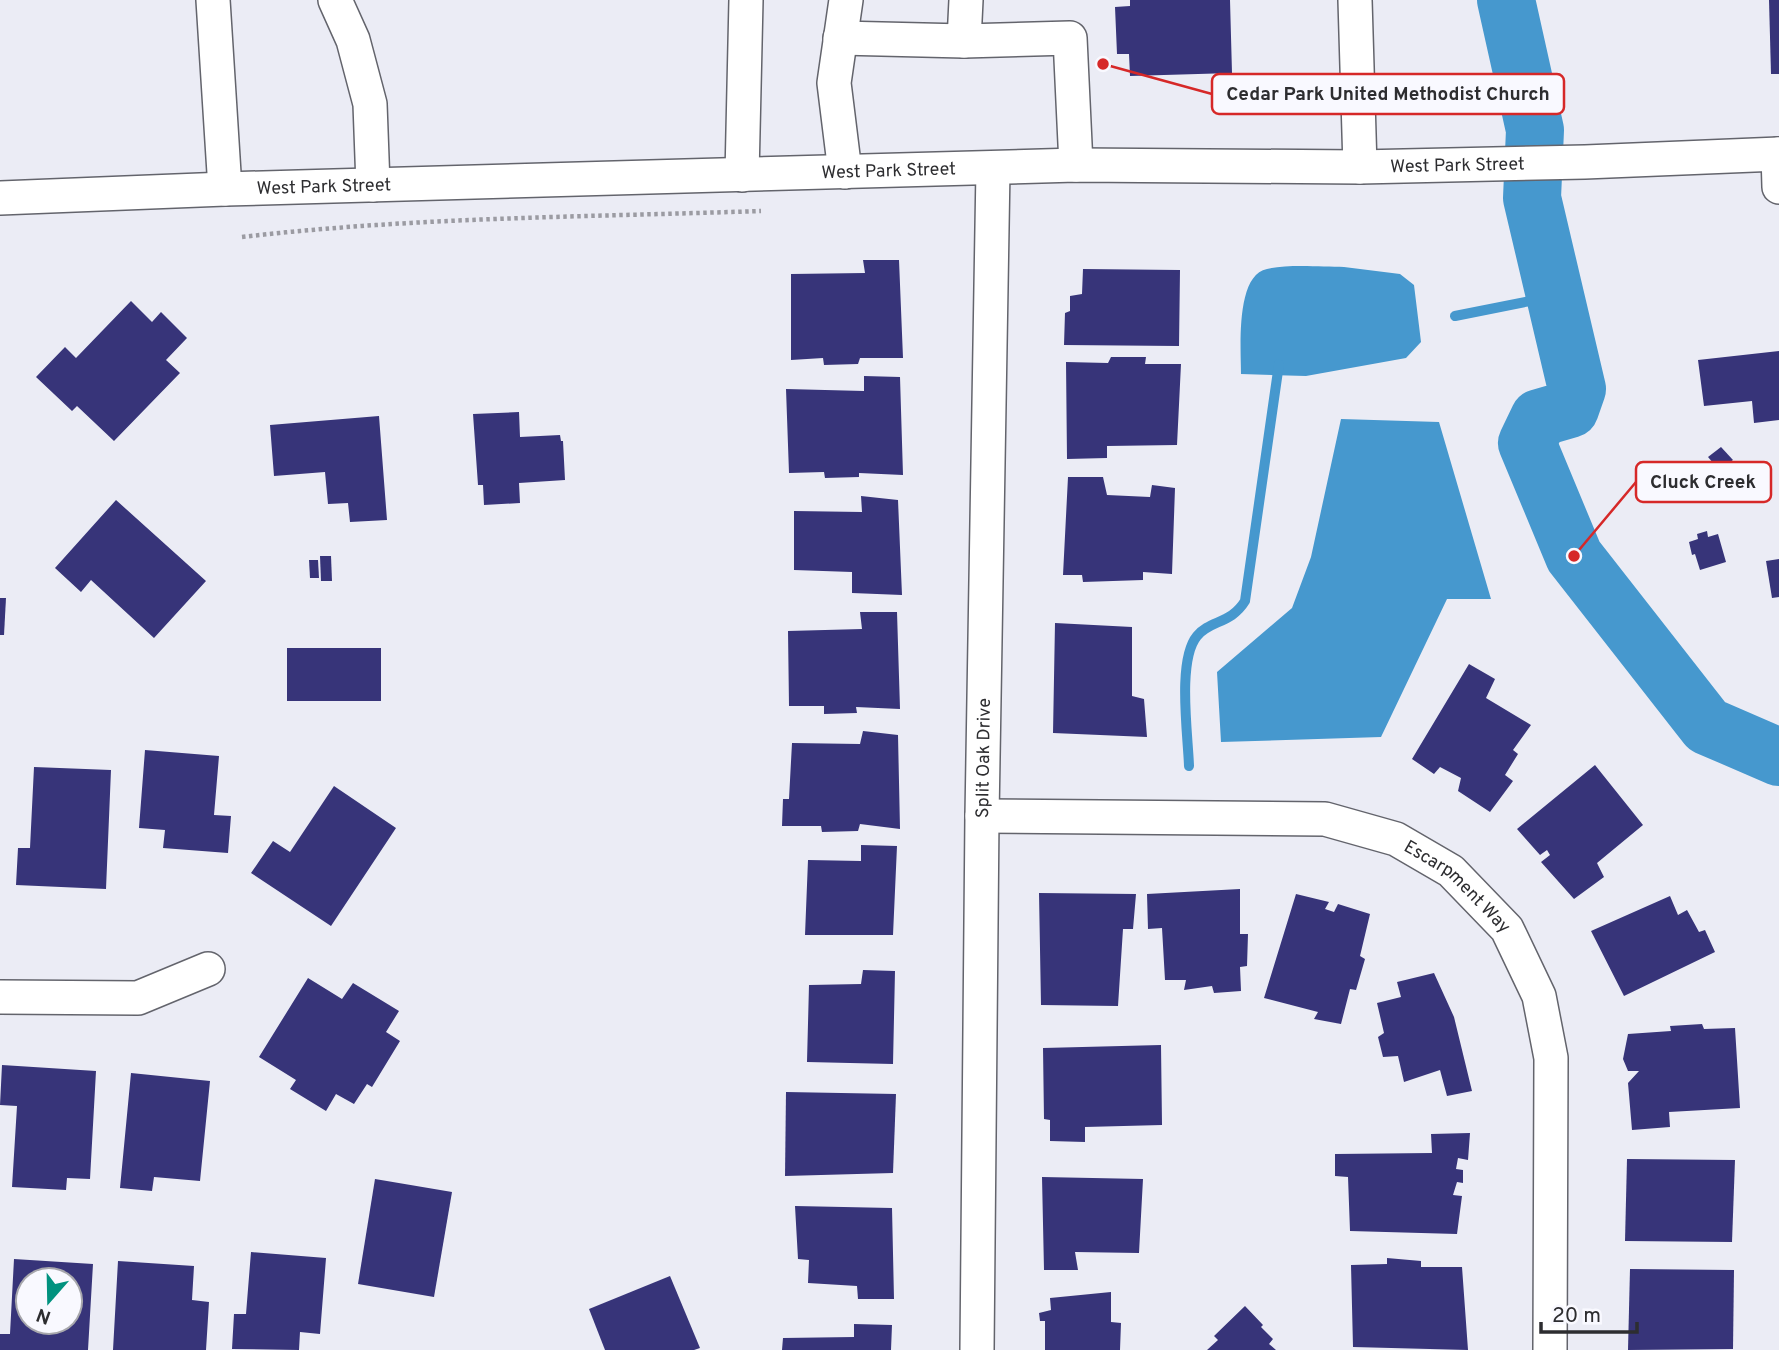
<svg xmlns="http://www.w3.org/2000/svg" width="1779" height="1350" font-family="Overpass,sans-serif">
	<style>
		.water { fill: #4698ce }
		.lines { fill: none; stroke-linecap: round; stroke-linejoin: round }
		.stream { stroke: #4698ce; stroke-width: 10 }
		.river { stroke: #4698ce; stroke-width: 58 }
		.building { fill: #373479; fill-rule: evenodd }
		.minor-casing { stroke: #63646c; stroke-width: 36 }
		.path { stroke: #9b9ba2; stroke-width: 4.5; stroke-dasharray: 3.5 3.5; stroke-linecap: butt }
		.minor { stroke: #fff; stroke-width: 33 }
		.labels { text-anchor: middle; stroke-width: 7; stroke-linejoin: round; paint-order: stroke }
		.street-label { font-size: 18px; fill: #2d2d30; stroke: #f9f9ff }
		.leader { fill: none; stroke: #d62828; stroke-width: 2.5 }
		.callout-dot { fill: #d62828; stroke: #f9f9ff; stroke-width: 2.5 }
		.callout { fill: #f9f9ff; stroke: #d62828; stroke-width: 2.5 }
		.callout-label { font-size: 19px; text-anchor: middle; font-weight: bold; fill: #2d2d30 }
	</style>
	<rect width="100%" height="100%" fill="#ebecf5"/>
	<!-- water -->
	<g class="water">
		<path d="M1344,267L1400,274L1414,285L1421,342L1406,358L1306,376L1241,374C1241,350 1235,275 1267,269C1288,264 1322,267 1344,267Z"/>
		<path d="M1341,419L1439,422L1491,599H1447L1381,737L1221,742L1217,672L1292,608L1311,557Z"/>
	</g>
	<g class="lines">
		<!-- stream -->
		<g class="stream">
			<path d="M1455,316L1555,296"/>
			<path d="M1189,766C1188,735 1177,660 1197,636C1210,620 1231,624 1245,601L1279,364"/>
		</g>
		<!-- river -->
		<path class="river" d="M1506,0L1535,130L1532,198L1577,389L1570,409L1539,418L1527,443L1574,556L1707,726L1779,757"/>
	</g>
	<!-- building -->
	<g class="building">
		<path d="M1130,0H1230L1232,73L1130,76L1129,54H1117L1115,7L1130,6Z"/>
		<path d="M1769,0H1779V74H1771Z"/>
		<path d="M863,260H899L903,358H860L858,364L824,365L823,358L791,360V274L865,273Z"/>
		<path d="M1083,269L1180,270L1179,346L1064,345L1065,313L1070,311V296L1082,294Z"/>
		<path d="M131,301L152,322L161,312L187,338L166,360L180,373L114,441L77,406L72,411L36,377L65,347L76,358Z"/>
		<path d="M1779,351V420L1754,423L1752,401L1704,406L1698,360Z"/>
		<path d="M1111,357H1146L1145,364H1181L1177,445L1107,446V458L1067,459L1066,362L1108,363Z"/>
		<path d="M864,376L900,377L903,475L859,473V477L825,478L824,472L789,473L786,389L864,391Z"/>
		<path d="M519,412L520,437L560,435L561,441H563L565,480L519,483L520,503L484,505L483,485H478L473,414Z"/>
		<path d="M379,416L387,520L350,522L348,503L328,504L325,472L274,476L270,425Z"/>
		<path d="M1721,447L1733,460L1719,470L1708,457Z"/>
		<path d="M1068,477H1103L1107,495L1150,497L1152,485L1175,488L1172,574L1143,572V580L1083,582L1082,575H1063Z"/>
		<path d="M861,496L898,500L902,595L852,593V572L794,570V511L862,512Z"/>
		<path d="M116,500L206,581L154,638L91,580L81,592L55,568Z"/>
		<path d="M1707,531L1708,537L1718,534L1726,562L1700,570L1695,554L1692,555L1689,542L1698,539L1697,534Z"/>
		<path d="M320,556H331L332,581H321Z"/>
		<path d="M1779,559V597L1772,598L1766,561Z"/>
		<path d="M309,560H318L319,578H310Z"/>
		<path d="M0,598H6L4,635H0Z"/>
		<path d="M860,612H897L900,709L856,707L857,713L824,714V706H789L788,631L862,629Z"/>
		<path d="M1055,623L1132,627V696L1144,699L1147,737L1053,733Z"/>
		<rect x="287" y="648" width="94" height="53"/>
		<path d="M1469,664L1495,679L1486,698L1531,725L1513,750L1518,754L1505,775L1513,781L1490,812L1458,791L1461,778L1440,767L1434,774L1412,759Z"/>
		<path d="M863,731L898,735L900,829L860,824L858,831L822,832L821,826H782L783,799H789L792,743L860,744Z"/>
		<path d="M145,750L219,756L214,815L231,816L228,853L163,848L165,830L139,828Z"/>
		<path d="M1595,765L1643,825L1597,863L1604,877L1574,899L1541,862L1550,855L1547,850L1540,855L1517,829Z"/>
		<path d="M34,767L111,770L106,889L16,885L18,848H30Z"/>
		<path d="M334,786L396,828L331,926L251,873L273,841L290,852Z"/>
		<path d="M861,845L897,846L893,935H805L808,860L861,861Z"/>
		<path d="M1240,889V934H1248L1247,966L1240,967L1241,991L1214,993L1212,986L1184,990L1186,980H1165L1162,928L1148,929L1147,894Z"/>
		<path d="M1039,893L1136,894L1133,929H1123L1118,1006L1041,1005Z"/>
		<path d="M1296,894L1329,902L1325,909L1334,912L1338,904L1370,914L1360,956L1365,959L1356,990L1350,989L1341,1024L1314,1019L1318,1012L1264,998Z"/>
		<path d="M1670,896L1678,915L1687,910L1699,932L1705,930L1715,952L1624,996L1591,931Z"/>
		<path d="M863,970L895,971L893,1064L807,1062L809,985L861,984Z"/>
		<path d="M1434,973L1454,1017L1472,1091L1447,1096L1440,1070L1404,1082L1398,1056L1383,1057L1378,1037L1384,1033L1377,1003L1401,997L1397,982Z"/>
		<path d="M308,978L342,999L353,983L399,1011L386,1032L400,1041L372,1087L367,1084L354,1104L336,1094L326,1111L290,1089L296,1080L259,1057Z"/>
		<path d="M1702,1024L1704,1029L1735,1028L1740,1108L1669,1112L1670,1127L1632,1130L1628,1083L1639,1071H1628L1623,1059L1628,1034L1671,1031L1670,1026Z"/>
		<path d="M1161,1045L1162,1125L1085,1127V1142L1050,1141V1120L1044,1119L1043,1048Z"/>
		<path d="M2,1065L96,1071L90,1179L67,1178L66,1190L12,1187L17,1106L0,1105Z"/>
		<path d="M131,1073L210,1081L200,1181L154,1177L152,1191L120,1188Z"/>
		<path d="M786,1092L896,1094L893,1173L785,1176Z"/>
		<path d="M1470,1133L1468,1160L1458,1158L1456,1169L1463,1170V1183L1457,1182L1453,1195L1462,1196L1457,1234L1350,1231L1348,1177L1335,1176V1154L1432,1153L1431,1134Z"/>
		<path d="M1627,1159L1735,1160L1732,1242L1625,1241Z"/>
		<path d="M1042,1177L1143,1179L1139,1253L1075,1252L1078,1270H1044Z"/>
		<path d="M375,1179L452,1192L434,1297L358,1284Z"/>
		<path d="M795,1206L892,1208L894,1299H858L857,1286L808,1283L809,1260L798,1259Z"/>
		<path d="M251,1252L326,1258L320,1334L300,1332L299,1350L232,1349L234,1314H246Z"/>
		<path d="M1387,1258L1421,1261V1267H1462L1468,1350L1353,1347L1351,1265L1387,1264Z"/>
		<path d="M14,1259L93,1264L88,1350H0V1334H10ZM28,1280H70V1322H28Z"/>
		<path d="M118,1261L194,1266L192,1300L209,1302L206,1350H113Z"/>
		<path d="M1630,1269L1734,1270L1733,1349L1628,1350Z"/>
		<path d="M670,1276L700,1348L694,1350H605L589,1309Z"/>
		<path d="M1111,1292V1322L1121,1323L1120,1350H1045V1321H1040L1039,1313L1051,1310L1050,1298Z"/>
		<path d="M1245,1306L1263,1325L1261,1327L1273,1339L1269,1344L1276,1350H1207L1218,1340L1214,1336Z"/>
		<path d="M854,1324L892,1325L891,1350H782L783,1338L854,1337Z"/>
	</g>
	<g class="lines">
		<!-- minor casing -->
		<g class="minor-casing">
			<g id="minor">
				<path d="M213,0L225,189"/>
				<path d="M335,0L353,40L370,104L373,185"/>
				<path d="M1355,0L1360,167"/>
				<path d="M840,38L964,41L966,0"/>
				<path d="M964,41L1070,38L1076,165"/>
				<path d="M1778,154L1779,187"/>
				<path d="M845,172L834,83L846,0"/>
				<path d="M742,175L746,0"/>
				<path id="s1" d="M0,198L225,189L1076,165L1360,167L1585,162L1779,154"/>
				<path id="s2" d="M982,816L1325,819L1396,839L1451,871L1507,929L1539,996L1551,1058L1550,1350"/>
				<path d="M0,997L138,998L208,969"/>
				<path id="s3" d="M977,1350L982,816L993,169"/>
			</g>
		</g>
		<!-- path -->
		<path class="path" d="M242,237C414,217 588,217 761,211"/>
		<!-- minor -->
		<use href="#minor" class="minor"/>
	</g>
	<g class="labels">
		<!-- street labels -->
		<g class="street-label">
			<text dy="6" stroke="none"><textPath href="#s1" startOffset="1458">West Park Street</textPath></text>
			<text dy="6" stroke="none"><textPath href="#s1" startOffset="889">West Park Street</textPath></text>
			<text dy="6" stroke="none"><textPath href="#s1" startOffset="324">West Park Street</textPath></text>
			<text dy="6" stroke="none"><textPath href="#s3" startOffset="592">Split Oak Drive</textPath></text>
			<text dy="6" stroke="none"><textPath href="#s2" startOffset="495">Escarpment Way</textPath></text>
		</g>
	</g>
	<!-- callouts -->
	<path class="leader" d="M1103 64L1212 94M1574 556L1636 482"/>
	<g class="callout-dot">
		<circle cx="1103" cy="64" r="7"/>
		<circle cx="1574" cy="556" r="7"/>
	</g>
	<g class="callout">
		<rect x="1212" y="74" width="352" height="40" rx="7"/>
		<rect x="1636" y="462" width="135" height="40" rx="7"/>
	</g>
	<g class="callout-label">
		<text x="1388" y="100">Cedar Park United Methodist Church</text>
		<text x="1703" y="488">Cluck Creek</text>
	</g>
	<!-- north arrow -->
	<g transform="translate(49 1301) rotate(200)"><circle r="33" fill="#f9f9ff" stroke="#a7a7ac" stroke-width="2"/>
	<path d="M0-5L12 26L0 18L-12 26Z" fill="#01927f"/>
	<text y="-10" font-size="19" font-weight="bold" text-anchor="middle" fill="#2d2d30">N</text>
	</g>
	<!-- scale -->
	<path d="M1541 1322v10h96v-10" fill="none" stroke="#2d2d30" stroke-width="3.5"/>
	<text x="1552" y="1322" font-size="21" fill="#2d2d30" stroke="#f9f9ff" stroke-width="5" paint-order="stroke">20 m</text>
</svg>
